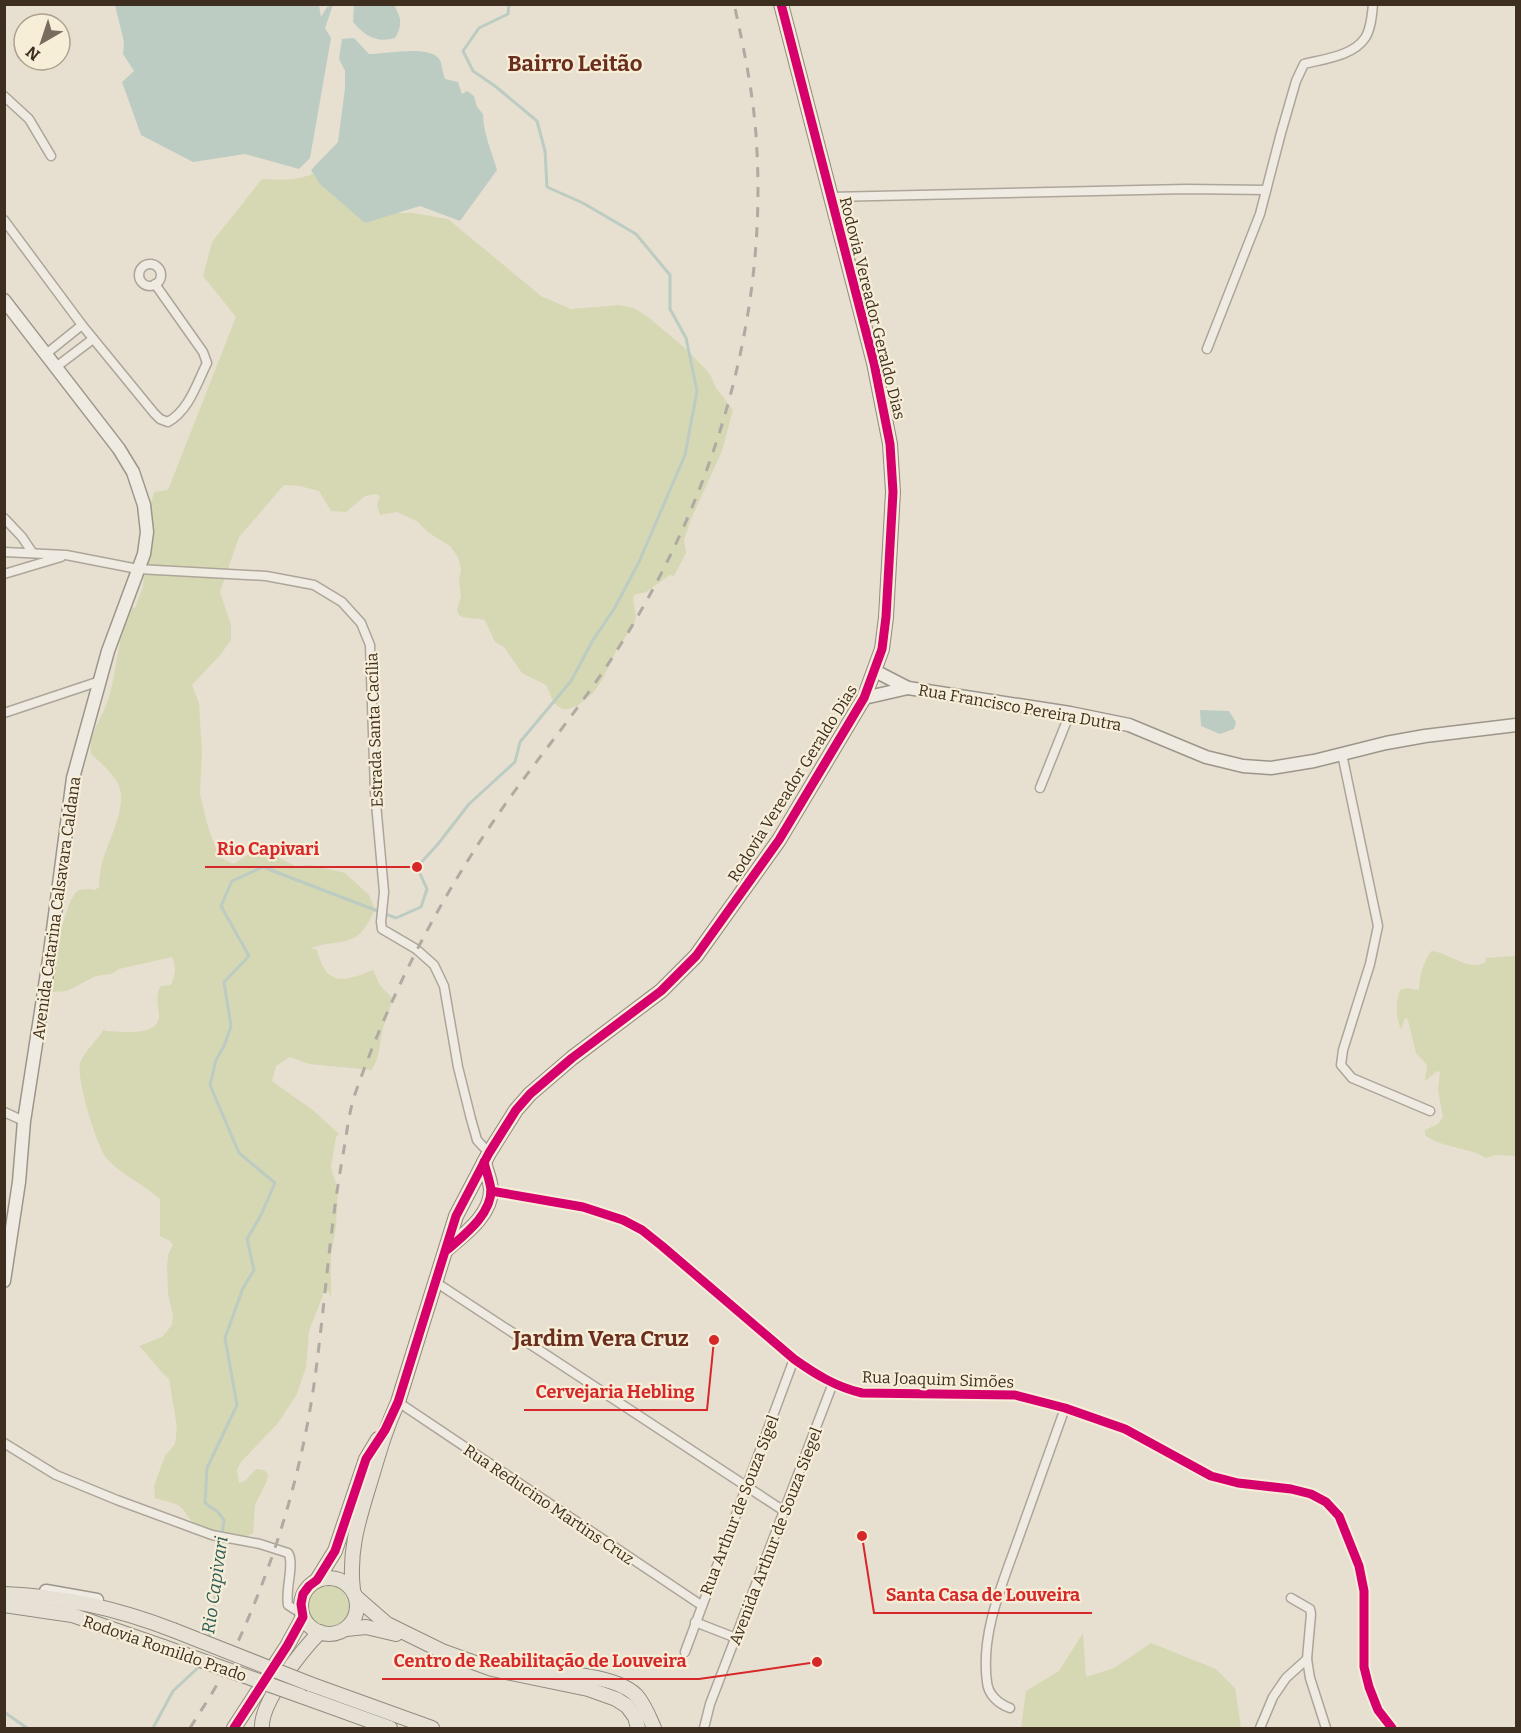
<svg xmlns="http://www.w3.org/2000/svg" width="1521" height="1733" font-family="Bitter,serif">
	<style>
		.green { fill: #d6d7b3 }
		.water { fill: #bcccc2 }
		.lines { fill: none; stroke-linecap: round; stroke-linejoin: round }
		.stream { stroke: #bcccc2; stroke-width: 3 }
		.street-casing { stroke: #ada599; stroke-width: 11 }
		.secondary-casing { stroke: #9c958a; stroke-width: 15 }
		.primary-casing { stroke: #928b80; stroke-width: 16 }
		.street { stroke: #efebe3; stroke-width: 8 }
		.secondary { stroke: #efebe3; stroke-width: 12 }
		.primary { stroke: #e6e1d4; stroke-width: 14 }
		.rail { stroke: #afaaa2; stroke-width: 3; stroke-dasharray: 10 10; stroke-linecap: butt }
		.primary-bridge-casing { stroke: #928b80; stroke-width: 16; stroke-linecap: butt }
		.primary-bridge { stroke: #e6e1d4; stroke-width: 14 }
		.cycleway-casing { stroke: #f7eed8; stroke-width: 13 }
		.cycleway { stroke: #d6006c; stroke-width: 9 }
		.labels { text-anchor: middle; stroke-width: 4.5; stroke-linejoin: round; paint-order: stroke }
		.street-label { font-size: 16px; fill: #3d2e20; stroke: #f7eed8 }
		.water-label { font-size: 18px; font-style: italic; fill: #2f5d5a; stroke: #f7eed8 }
		.district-label { font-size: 22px; font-weight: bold; fill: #6b2e1e; stroke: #f7eed8 }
		.leader { fill: none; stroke: #d62828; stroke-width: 2 }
		.callout-dot { fill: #d62828; stroke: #f7eed8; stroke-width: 2 }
		.callout-label { font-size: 18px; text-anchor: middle; font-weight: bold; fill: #d62828; stroke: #f7eed8; stroke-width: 4.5; stroke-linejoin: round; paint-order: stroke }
	</style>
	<rect width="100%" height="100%" fill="#e7e0d1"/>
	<!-- green -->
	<g class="green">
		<path d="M326,167L389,213H413L448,219L541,296L571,309L619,305L634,308L648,317L686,349L710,374L716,388L733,410L722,451L691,519L684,540L686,553L674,576L670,575L646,592L634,595L633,599L636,616L634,625L618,647L602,680L593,693L577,706L568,709H562L554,703L546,685L522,673L504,647L495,642L485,620C476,617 466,620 459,615L457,610L461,596L459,581L461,569L458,557L450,546L429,533L418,522L397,512L380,515L377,505L380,496L376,494L365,496L346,512L331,511L319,491L300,486L284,485L239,537L220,592L231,625V640L221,654L192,685L199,703L202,753L200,794L208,827L219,857L234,864L250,853L266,851L295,866L311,865L345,873L369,895L375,909C357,950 347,937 311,948L317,950C326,987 344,982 373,970L380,985L392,998C391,1010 385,1020 382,1032C379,1049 380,1055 372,1070L309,1064L290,1057L276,1066L272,1081L314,1111L339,1134L336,1137L331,1167L338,1191L336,1227L331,1254V1298L329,1292L325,1290L309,1331L306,1367L297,1394L278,1423L241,1462L237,1470L239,1483L245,1481L256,1469L264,1470L268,1474L267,1481L255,1505L253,1533C241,1542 205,1533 194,1523C187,1518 186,1510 178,1505C171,1502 162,1500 155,1498L154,1486L165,1456L175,1444L177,1427L169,1379C158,1369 150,1357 139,1346L162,1337L172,1325L173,1315L168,1294L167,1267L168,1255L173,1245L170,1241L160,1236V1199C144,1185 123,1175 108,1160C97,1149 76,1079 80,1063C84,1051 98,1040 104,1029L106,1031C121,1031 161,1038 159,1014C158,1003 155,995 161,986L171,985C175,975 177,967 172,957L119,969L111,974L96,976L67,991L52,992C31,965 52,947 63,923C66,914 70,899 76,892C82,888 88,889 95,890L99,887C99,881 100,874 101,868C105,846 128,808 119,786C114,774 100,762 91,754C88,734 103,717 109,697C118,666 117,637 132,607L135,608L143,587L145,525L154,492L168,490L236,317L203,276L212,242L262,179C287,180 304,181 326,167Z"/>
		<path d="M1431,951C1449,952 1469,973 1486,962L1485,958L1516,956V1156L1496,1155L1486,1158C1467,1146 1443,1149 1425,1135V1130L1438,1124L1443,1117L1438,1090L1440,1072L1437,1071L1425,1081L1427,1065L1416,1053L1408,1020L1405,1018L1401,1029C1395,1016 1396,1003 1400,990L1406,988L1417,990L1419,989C1420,973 1423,964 1431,951Z"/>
		<circle cx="329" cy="1606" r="22"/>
		<path d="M1083,1633L1086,1677L1114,1668L1151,1643L1216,1669L1235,1688L1241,1728H1021L1026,1691L1059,1671Z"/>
	</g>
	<!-- water -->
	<g class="water">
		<path d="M354,4L394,5C401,18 403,24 395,38C377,43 366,37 353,22Z"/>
		<path d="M115,5H319L321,17L327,7L333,5L325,28L331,38L310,158L299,169L245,154L193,162L141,135L122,82L134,71L123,54L124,42Z"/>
		<path d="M354,38L369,54C386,54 431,44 440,60C442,65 443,73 445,79L458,82L462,94L467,91L474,96L477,107L483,114C483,133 492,152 497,170L460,221L420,206L365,223L320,184L311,170L338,142L345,88V71L339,59L342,39Z"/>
		<path d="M1200,710L1229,711L1236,722L1234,729L1220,734L1201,726Z"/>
	</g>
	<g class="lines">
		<!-- stream -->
		<g class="stream">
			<path d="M208,1640C217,1601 218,1560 224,1520L218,1512L205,1503L207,1468L237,1405L225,1338L243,1288L254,1270L247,1239L261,1215L275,1183L239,1153L210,1085L216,1060L224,1046L231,1026L224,982L249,956L221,906L232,881L263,867L396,918L421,907L427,889L417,867L438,844L469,804L515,762L520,742L571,681L593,640L614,609L639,562L685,455L697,391L686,338L670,309V275L636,234L583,203L547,187L545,151L537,121L495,86L473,71L463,51L479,28L508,14L509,4"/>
			<path d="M4,1712L27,1728"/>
			<path d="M153,1728L173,1691L202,1664"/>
		</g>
		<!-- street casing -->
		<g class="street-casing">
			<g id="street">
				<path d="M4,96L29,119L51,156"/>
				<path d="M830,197L1186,189L1266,190"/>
				<path d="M4,220L82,325L154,413L160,419L168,422C189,410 196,385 207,363L203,352L155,284"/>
				<circle cx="150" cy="275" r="11"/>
				<path d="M1207,349L1260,214L1281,133L1296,81L1304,64C1324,59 1353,56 1365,38C1371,29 1372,15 1373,4"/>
				<path d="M46,354L82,325"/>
				<path d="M56,367L93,339"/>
				<path d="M4,518L22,537L32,552"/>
				<path d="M4,552L66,555L138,569L266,576L314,585L342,602L361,623L370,645L375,792L384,892L381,922L382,929L416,949L434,965L444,986L458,1067L471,1119L477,1140L489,1153"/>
				<path d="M4,574L61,557"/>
				<path d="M4,713L100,681"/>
				<path d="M1342,754L1378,926L1370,964L1343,1050L1341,1065L1352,1078L1430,1111"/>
				<path d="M1040,788L1070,713"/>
				<path d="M4,1112L24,1121"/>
				<path d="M491,1191L583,1207L623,1220L642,1230L662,1246L794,1359C815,1374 836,1387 862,1393L1015,1395L1065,1408L1125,1429L1211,1476L1238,1483L1291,1489L1311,1494L1326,1502L1339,1516L1359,1566L1364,1591V1667L1369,1687L1378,1710L1392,1728"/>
				<path d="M437,1283L784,1511"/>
				<path d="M398,1402L701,1605"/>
				<path d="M4,1443L56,1475L117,1500L212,1535L260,1544L288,1553C295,1563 285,1589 288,1605L302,1614"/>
				<path d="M1291,1598L1310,1609L1311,1614L1307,1659L1310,1678L1326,1728"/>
				<path d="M695,1622L736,1638"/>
				<path d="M685,1652L794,1359"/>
				<path d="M1010,1708C999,1704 988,1695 987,1682C980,1632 1004,1580 1020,1534C1035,1492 1050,1450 1065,1408"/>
				<path d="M704,1728L710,1704L833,1383"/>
				<path d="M1260,1728L1273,1697L1286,1678L1307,1659"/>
			</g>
		</g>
		<!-- secondary casing -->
		<g class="secondary-casing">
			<g id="secondary">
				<path d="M4,300L119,449L133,472L144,505L147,532L144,554L108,651L73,778L49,960L24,1121L19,1182L4,1281"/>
				<path d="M875,671L908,688L1070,713L1129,725L1206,757L1243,766L1271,768L1314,761L1386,743L1425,736L1516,725"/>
				<path d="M864,698L908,688"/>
				<path d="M46,1591L97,1600"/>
			</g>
		</g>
		<!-- primary casing -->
		<g class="primary-casing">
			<g id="primary">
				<path d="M446,1250C463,1235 491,1216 491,1190C491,1181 486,1171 484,1162"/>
				<circle cx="329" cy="1606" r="28"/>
				<path d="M317,1580L335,1551L366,1459L378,1439"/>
				<path d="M353,1590C348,1548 360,1516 372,1476C380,1449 386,1428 398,1402L456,1216L489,1153L516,1110L530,1094L572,1058L661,991L696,956L779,840L864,698L882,649L886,617L893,492L890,444L874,363L781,4"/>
				<path d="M4,1594C62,1596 119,1609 173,1630"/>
				<path d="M356,1597L387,1624L442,1651L492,1669L588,1689L616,1699L627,1706L635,1717L638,1728"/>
				<path d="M4,1605L72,1615L164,1647"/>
				<path d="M346,1629L366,1627L396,1634"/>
				<path d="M530,1672C559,1673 614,1674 636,1695C645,1705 649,1717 654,1728"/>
				<path d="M310,1684L432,1728"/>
				<path d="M301,1696L390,1728"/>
				<path d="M234,1728L287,1646L303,1617"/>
				<path d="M262,1728C260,1703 302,1650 320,1632"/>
			</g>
		</g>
		<!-- street -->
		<use href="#street" class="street"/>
		<!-- secondary -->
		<use href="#secondary" class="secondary"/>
		<!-- primary -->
		<use href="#primary" class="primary"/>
		<!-- rail -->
		<path class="rail" d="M190,1728C201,1710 214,1692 223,1673C272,1575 304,1470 317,1362C326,1291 331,1219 344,1149C347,1131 349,1112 355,1094C390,994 439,900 499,813C538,757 583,705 619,647C712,501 766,326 757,152C755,102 745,53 734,4"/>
		<!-- primary-bridge casing -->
		<g class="primary-bridge-casing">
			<g id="primary-bridge">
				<path d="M173,1630L310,1684"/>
				<path d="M164,1647L301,1696"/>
			</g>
		</g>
		<!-- primary-bridge -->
		<use href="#primary-bridge" class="primary-bridge"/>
		<!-- cycleway casing -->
		<g class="cycleway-casing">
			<g id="cycleway">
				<path d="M491,1191L583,1207L623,1220L642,1230L662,1246L794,1359C815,1374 836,1387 862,1393L1015,1395L1065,1408L1125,1429L1211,1476L1238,1483L1291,1489L1311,1494L1326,1502L1339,1516L1359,1566L1364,1591V1667L1369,1687L1378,1710L1392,1728"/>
				<path d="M447,1250C464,1235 491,1215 491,1190C490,1181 486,1171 484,1162"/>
				<path d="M234,1728L287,1646L303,1617L301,1604L303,1594L309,1586L317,1580L335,1551L366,1459L385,1430L398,1402L456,1216L489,1153L516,1110L530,1094L572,1058L661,991L696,956L779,840L864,698L882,649L886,617L893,492L890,444L874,363L781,4"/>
			</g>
		</g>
		<!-- cycleway -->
		<use href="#cycleway" class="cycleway"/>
	</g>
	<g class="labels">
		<!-- street labels -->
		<g class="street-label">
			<text transform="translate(873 308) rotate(76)" y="6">Rodovia Vereador Geraldo Dias</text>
			<text transform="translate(1020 707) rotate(10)" y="6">Rua Francisco Pereira Dutra</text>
			<text transform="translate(374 730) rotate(-92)" y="6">Estrada Santa Cacília</text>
			<text transform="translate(792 783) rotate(-58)" y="6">Rodovia Vereador Geraldo Dias</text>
			<text transform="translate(56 908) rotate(-82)" y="6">Avenida Catarina Calsavara Caldana</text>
			<text transform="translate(938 1379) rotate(2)" y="6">Rua Joaquim Simões</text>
			<text transform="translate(549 1504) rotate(34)" y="6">Rua Reducino Martins Cruz</text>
			<text transform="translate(739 1505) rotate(-69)" y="6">Rua Arthur de Souza Sigel</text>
			<text transform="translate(775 1536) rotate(-69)" y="6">Avenida Arthur de Souza Siegel</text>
			<text transform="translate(165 1648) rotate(19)" y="6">Rodovia Romildo Prado</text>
		</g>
		<!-- water labels -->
		<g class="water-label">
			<text transform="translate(215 1585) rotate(-82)" y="6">Rio Capivari</text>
		</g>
		<!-- district labels -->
		<g class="district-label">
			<text x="575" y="71">Bairro Leitão</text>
			<text x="601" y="1346">Jardim Vera Cruz</text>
		</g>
	</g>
	<!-- callouts -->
	<path class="leader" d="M417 867L331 867H205M714 1340L707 1410H524M862 1536L874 1613H1092M817 1662L699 1679H382"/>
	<g class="callout-dot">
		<circle cx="417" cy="867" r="6"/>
		<circle cx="714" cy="1340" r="6"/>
		<circle cx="862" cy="1536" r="6"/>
		<circle cx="817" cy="1662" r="6"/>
	</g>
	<g class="callout-label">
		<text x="268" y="855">Rio Capivari</text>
		<text x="615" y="1398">Cervejaria Hebling</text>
		<text x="983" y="1601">Santa Casa de Louveira</text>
		<text x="540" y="1667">Centro de Reabilitação de Louveira</text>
	</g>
	<!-- border -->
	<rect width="1521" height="1733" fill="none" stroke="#3d2e20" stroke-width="12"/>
	<!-- north arrow -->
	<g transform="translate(42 42) rotate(219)"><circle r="28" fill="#f7eed8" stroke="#ada18e" stroke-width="1.5"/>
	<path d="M0-4.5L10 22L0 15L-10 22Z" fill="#786c5e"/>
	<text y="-9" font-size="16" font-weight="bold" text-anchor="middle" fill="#3d2e20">N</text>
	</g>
</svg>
